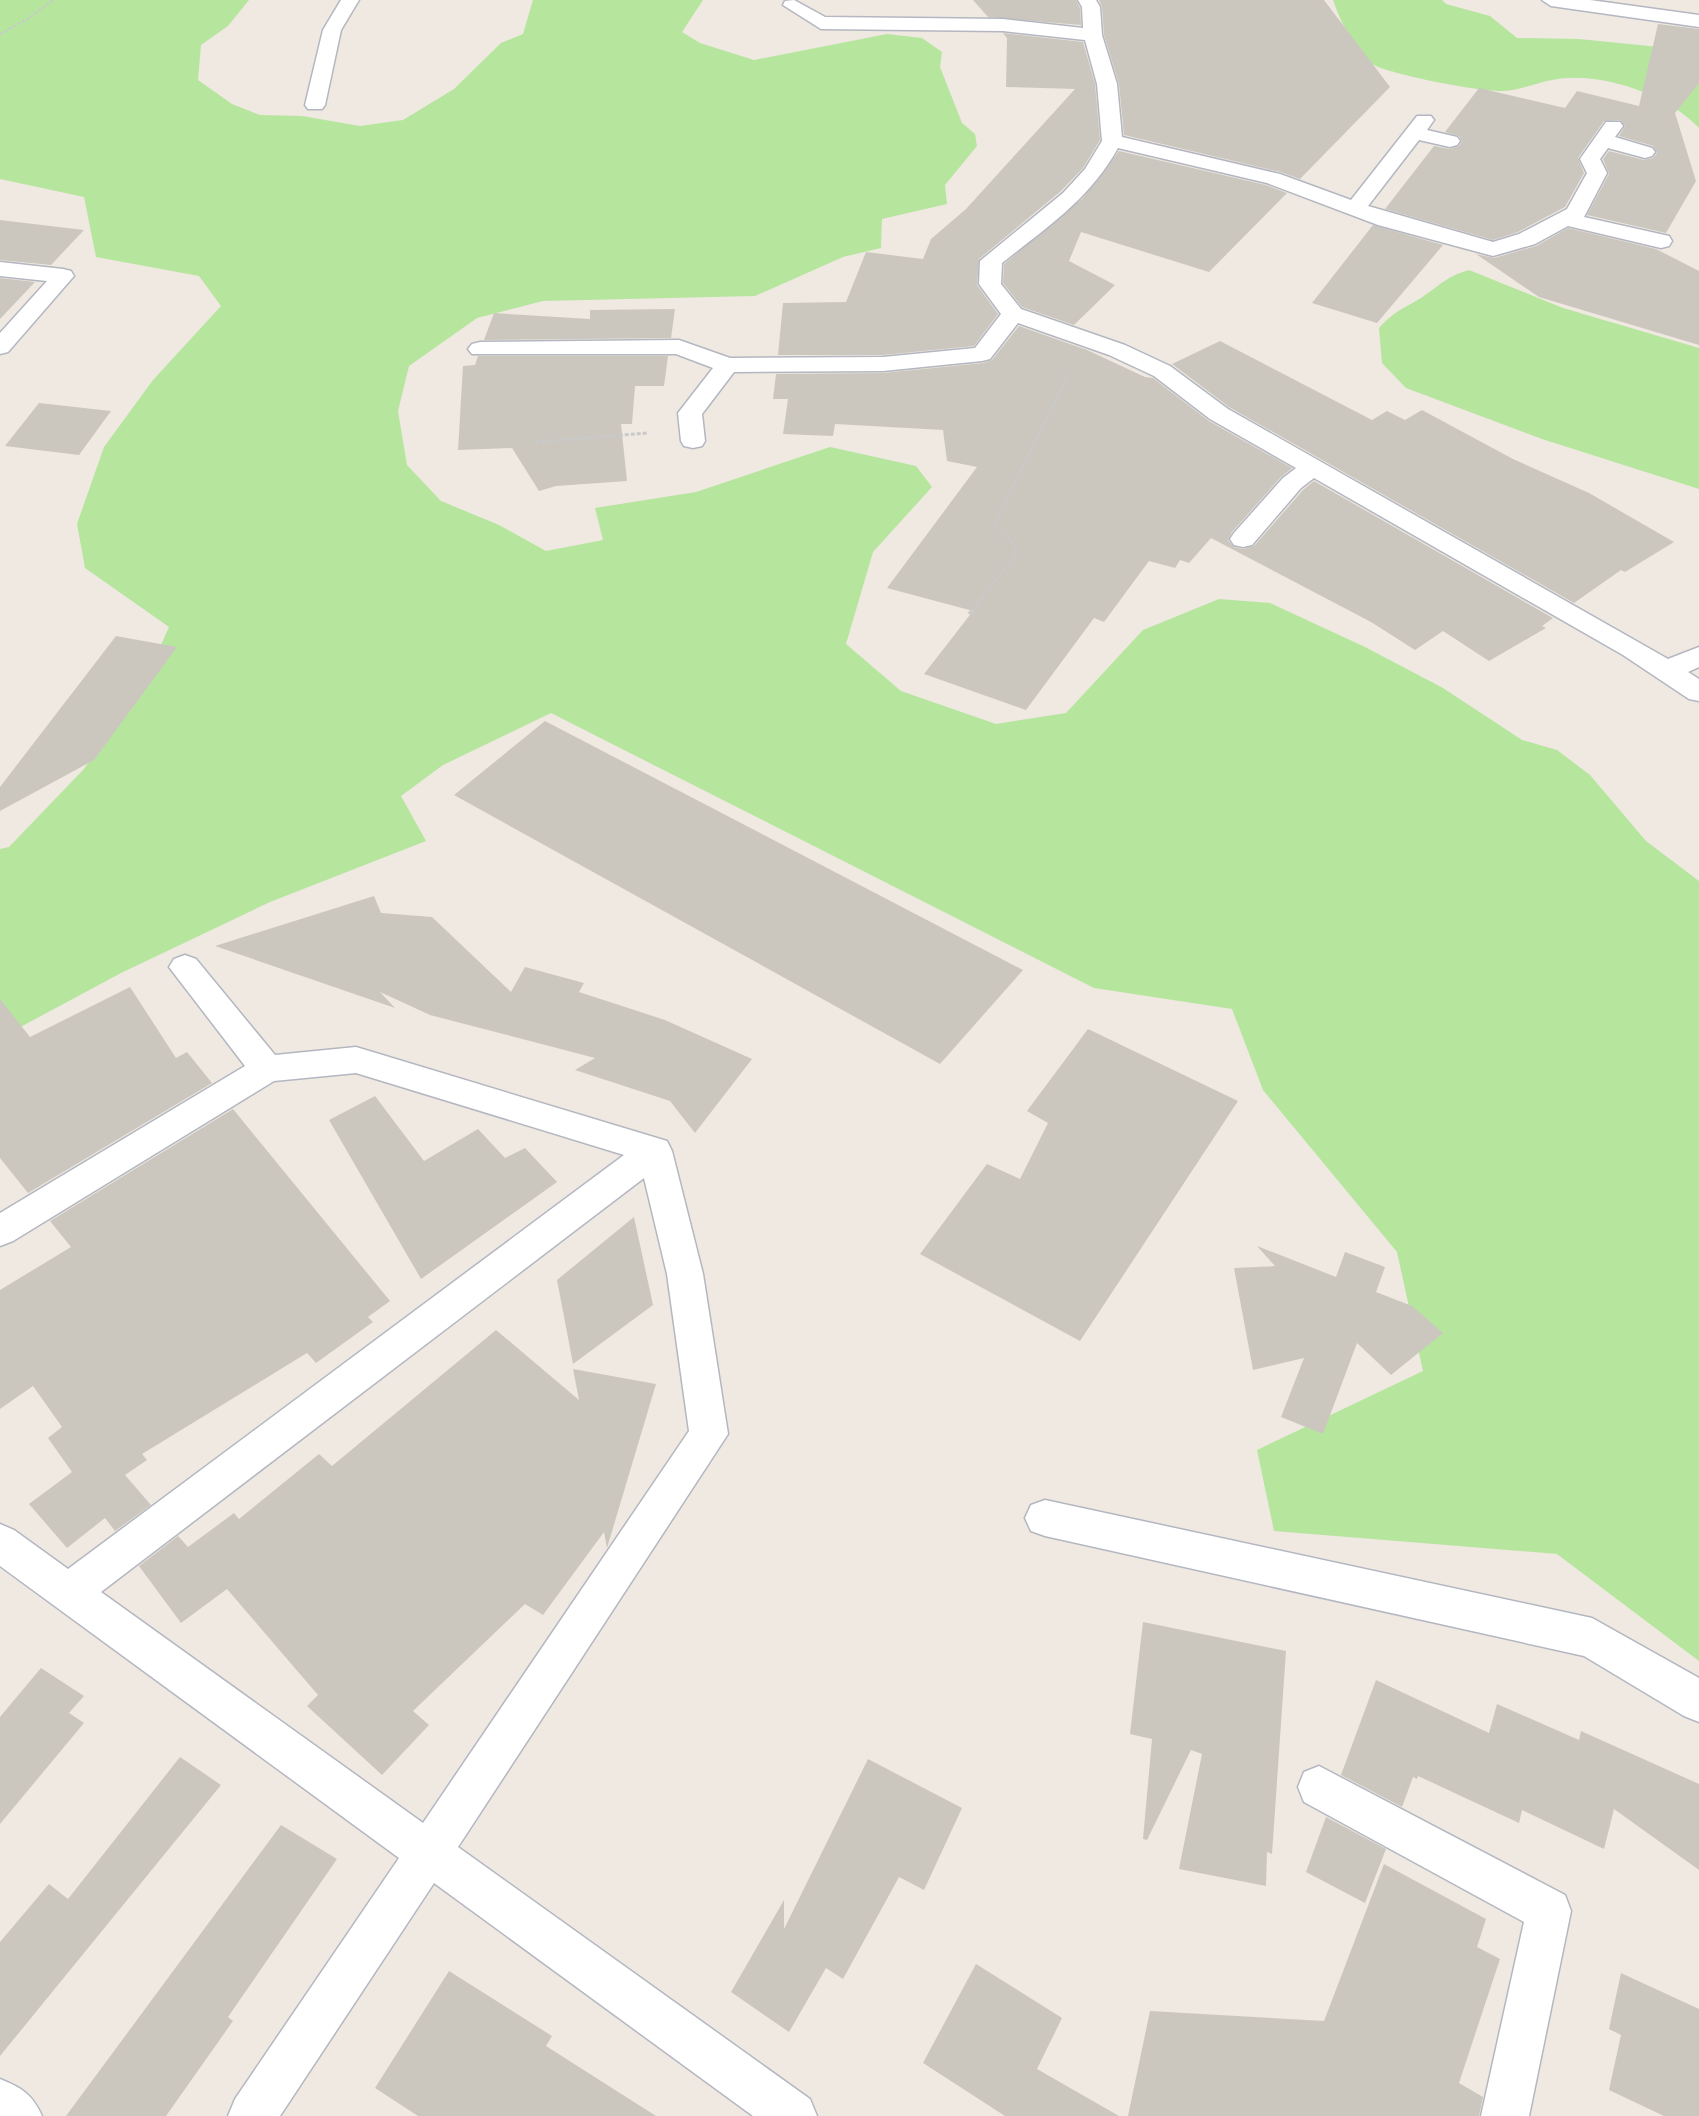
<svg xmlns="http://www.w3.org/2000/svg" width="1699" height="2116" font-family="'Space Grotesk',sans-serif">
	<style>
		.green { fill: #b6e59e }
		.building { fill: #cbc7bf }
		.lines { fill: none; stroke-linecap: round; stroke-linejoin: round }
		.minor-casing { stroke: #b4b7c1; stroke-width: 3 }
		.path-far1 { stroke: #c9c9c9; stroke-width: 2; stroke-dasharray: 3 2; stroke-linecap: butt }
		.path { stroke: #c9c9c9; stroke-width: 3; stroke-dasharray: 4 2; stroke-linecap: butt }
		.minor { fill: #fff; fill-rule: evenodd }
	</style>
	<rect width="100%" height="100%" fill="#efe9e1"/>
	<!-- green -->
	<g class="green">
		<path d="M0,0H249L228,26L201,45L198,80L232,104L260,115L302,116L360,126L403,120L454,89L501,43L523,34L533,0H703L682,32L700,43L754,60L887,34L922,38L942,52L940,67L962,123L975,134L977,146L945,185L947,204L882,219L881,248L843,257L755,296L543,301L477,318L409,366L398,411L407,465L441,501L499,525L546,551L603,540L595,508L696,492L830,447L916,466L932,487L873,552L846,644L901,691L996,724L1066,713L1143,630L1219,599L1270,603L1365,647L1443,688L1522,740L1557,750L1590,775L1646,841L1699,881V1661L1557,1554L1274,1531L1257,1450L1423,1371L1397,1252L1263,1090L1232,1009L1094,988L551,713L443,765L401,796L426,841L270,902L121,973L0,1038V849L9,847L83,770L139,694L169,627L85,568L77,524L104,447L153,380L221,306L199,276L96,257L84,197L0,179Z"/>
		<path d="M1333,0H1442L1446,4L1490,16L1517,38L1579,39L1699,51V128C1668,94 1598,70 1552,80C1535,83 1521,90 1503,91C1481,92 1393,75 1374,65C1356,56 1339,18 1333,0Z"/>
		<path d="M1469,270L1563,308L1699,348V489L1542,439L1406,388L1382,363L1379,328C1396,310 1401,310 1421,298C1439,286 1447,276 1469,270Z"/>
	</g>
	<!-- building -->
	<g class="building">
		<path d="M973,0H1076L1080,8L1081,25L988,17Z"/>
		<path d="M1099,0H1324L1390,87L1300,179L1281,172L1124,135L1119,84L1104,35L1102,7Z"/>
		<path d="M1658,24L1699,29V83L1675,113L1696,181L1666,233L1587,215L1609,174L1603,159L1609,151L1644,160L1653,158L1657,153L1653,146L1619,136L1625,126L1620,120L1604,121L1578,158L1584,173L1565,207L1518,232L1493,240L1385,209L1434,146L1450,149L1459,146L1462,141L1459,136L1445,132L1479,88L1565,108L1577,91L1639,106Z"/>
		<path d="M1003,33L1083,42L1095,84L1100,140L1083,168L1061,191L979,259L977,285L998,314L974,346L883,355H778L783,303L846,302L866,252L923,259L931,239L966,209L1075,89L1006,87L1007,38Z"/>
		<path d="M1119,151L1266,185L1287,193L1209,272L1081,232L1069,261L1115,285L1074,325L1022,307L1003,283L1004,264L1082,199Z"/>
		<path d="M0,220L84,230L51,265L0,260Z"/>
		<path d="M1373,225L1443,245L1377,323L1312,303Z"/>
		<path d="M1568,228L1656,249L1699,271V345L1539,297L1476,254L1494,258L1536,246Z"/>
		<path d="M0,278L35,282L0,319Z"/>
		<path d="M675,309L671,338L484,340L494,313L590,319V310Z"/>
		<path d="M1019,326L1087,350L1145,377L1153,378L1209,421L1292,468L1281,477L1232,532L1228,540L1234,547L1243,549L1254,546L1303,490L1314,481L1553,618L1542,626L1546,628L1489,661L1443,631L1415,650L1371,622L1211,538L1189,563L1180,560L1175,568L1149,561L1104,622L1094,618L1026,710L924,674L973,611L887,588L977,467L947,461L943,430L835,424L833,436L783,434L788,399H773L776,374L883,373L983,363L992,360Z"/>
		<path d="M1220,341L1372,420L1387,411L1405,420L1422,410L1513,459L1589,493L1674,542L1625,572L1621,570L1574,603L1229,407L1172,364Z"/>
		<path d="M478,356H668L664,386H635L632,424H621L627,481L556,486L539,491L512,448L458,450L463,366L475,365Z"/>
		<path d="M39,403L111,411L79,455L5,446Z"/>
		<path d="M116,636L177,647L94,760L0,811V787Z"/>
		<path d="M545,721L1023,970L940,1064L454,795Z"/>
		<path d="M374,896L381,913L432,917L511,992L525,967L584,983L579,992L665,1020L752,1059L695,1133L670,1101L575,1070L595,1058L430,1015L380,992L395,1008L215,946Z"/>
		<path d="M130,987L176,1058L187,1052L212,1083L28,1193L0,1158V999L30,1037Z"/>
		<path d="M1088,1029L1238,1101L1080,1341L920,1254L987,1164L1020,1179L1048,1123L1027,1111Z"/>
		<path d="M375,1096L424,1161L478,1129L505,1158L525,1148L557,1182L421,1279L329,1120Z"/>
		<path d="M233,1109L390,1301L368,1317L373,1322L316,1363L307,1353L142,1454L147,1460L125,1475L151,1505L115,1531L105,1518L67,1548L29,1504L72,1472L48,1438L62,1427L33,1386L0,1409V1290L71,1247L50,1221Z"/>
		<path d="M634,1217L653,1305L573,1364L557,1280Z"/>
		<path d="M1257,1246L1336,1277L1345,1252L1385,1267L1376,1292L1412,1306L1443,1333L1391,1375L1357,1343L1323,1434L1281,1417L1304,1358L1253,1370L1234,1268L1275,1266Z"/>
		<path d="M496,1330L579,1400L573,1369L656,1384L607,1548L604,1532L543,1615L525,1604L413,1711L429,1725L382,1775L307,1706L318,1695L227,1589L181,1623L139,1566L178,1536L188,1547L234,1513L239,1519L319,1454L332,1466Z"/>
		<path d="M1143,1622L1286,1651L1272,1854L1267,1852L1266,1886L1179,1869L1202,1754L1191,1750L1147,1840L1143,1839L1152,1739L1130,1734Z"/>
		<path d="M41,1668L84,1696L69,1713L84,1723L0,1824V1717Z"/>
		<path d="M1376,1680L1489,1733L1497,1704L1579,1740L1581,1731L1699,1784V1870L1614,1809L1604,1849L1522,1810L1519,1823L1418,1776L1417,1779L1413,1777L1402,1807L1341,1775Z"/>
		<path d="M180,1757L221,1785L0,2056V1942L49,1884L68,1899Z"/>
		<path d="M868,1759L962,1808L924,1890L899,1877L843,1979L826,1968L789,2032L731,1992L784,1900V1929Z"/>
		<path d="M1326,1817L1386,1849L1365,1903L1306,1872Z"/>
		<path d="M281,1825L337,1859L228,2017L233,2021L166,2116H66Z"/>
		<path d="M1384,1864L1486,1919L1477,1947L1500,1959L1459,2083L1483,2097L1479,2116H1128L1150,2011L1324,2021Z"/>
		<path d="M976,1964L1062,2018L1037,2069L1119,2116H1005L923,2063Z"/>
		<path d="M449,1971L552,2036L546,2046L656,2116H418L375,2088Z"/>
		<path d="M1621,1973L1699,2009V2116H1664L1609,2090L1621,2035L1609,2029Z"/>
	</g>
	<g class="lines">
		<!-- minor casing -->
		<g class="minor-casing">
			<g id="minor">
				<path d="M341,0H359L341,30L325,105L322,109H308L305,105L323,30Z"/>
				<path d="M794,0L825,17L1003,19L1083,28L1082,7L1078,0H1096L1100,7L1102,35L1117,84L1122,137L1280,174L1351,200L1417,116H1431L1434,120L1427,130L1457,137L1460,141L1457,145L1450,147L1419,140L1368,206L1493,242L1519,234L1567,209L1587,173L1580,159L1606,122H1620L1623,126L1615,137L1652,148L1655,152L1652,156L1645,158L1608,148L1600,159L1607,173L1584,217L1669,236L1672,241L1669,246L1661,248L1568,226L1535,244L1493,256L1378,225L1267,183L1118,148C1089,200 1047,227 1002,263L1001,284L1021,309L1125,345L1170,366L1228,409L1668,659L1699,647V667L1688,672L1699,679V701L1689,699L1623,655L1314,478L1301,488L1252,545L1243,547L1234,545L1230,539L1234,533L1283,478L1296,468L1210,419L1154,376L1109,355L1018,323L990,359L982,361L883,371L734,372L702,414L705,441L702,446L693,448L684,446L681,441L678,413L713,368L676,354H472L468,349L472,344L480,342L679,340L730,358L883,357L975,348L1001,314L979,284L980,261L1063,193L1085,169L1102,141L1097,84L1085,40L1003,31L821,29L783,5L785,1Z"/>
				<path d="M1542,0H1590L1699,15V27L1551,6Z"/>
				<path d="M0,262L63,269L71,271L74,276L8,352L0,354V333L47,281L0,276Z"/>
				<path d="M185,955L196,959L275,1055L356,1047L667,1141L672,1151L703,1274L728,1434L458,1847L810,2099L817,2116H753L434,1883L280,2116H228L235,2099L399,1858L0,1566V1524L14,1530L68,1569L624,1155L356,1073L274,1081L13,1241L0,1246V1213L245,1066L169,967L174,959ZM644,1178L667,1274L689,1431L423,1823L101,1592Z"/>
				<path d="M1045,1500L1592,1618L1699,1678V1722L1684,1716L1584,1656L1045,1536L1031,1531L1025,1518L1031,1505Z"/>
				<path d="M1319,1766L1565,1895L1571,1911L1529,2116H1481L1524,1922L1304,1802L1298,1787L1304,1772Z"/>
				<path d="M0,2079C22,2088 32,2094 42,2116H0Z"/>
			</g>
		</g>
		<!-- path-far1 -->
		<path class="path-far1" d="M0,34L29,18L53,0"/>
		<!-- path -->
		<g class="path">
			<path d="M535,442L648,433"/>
			<path d="M969,614L1019,551L995,524L1069,373"/>
		</g>
		<!-- minor -->
		<use href="#minor" class="minor"/>
	</g>
</svg>
